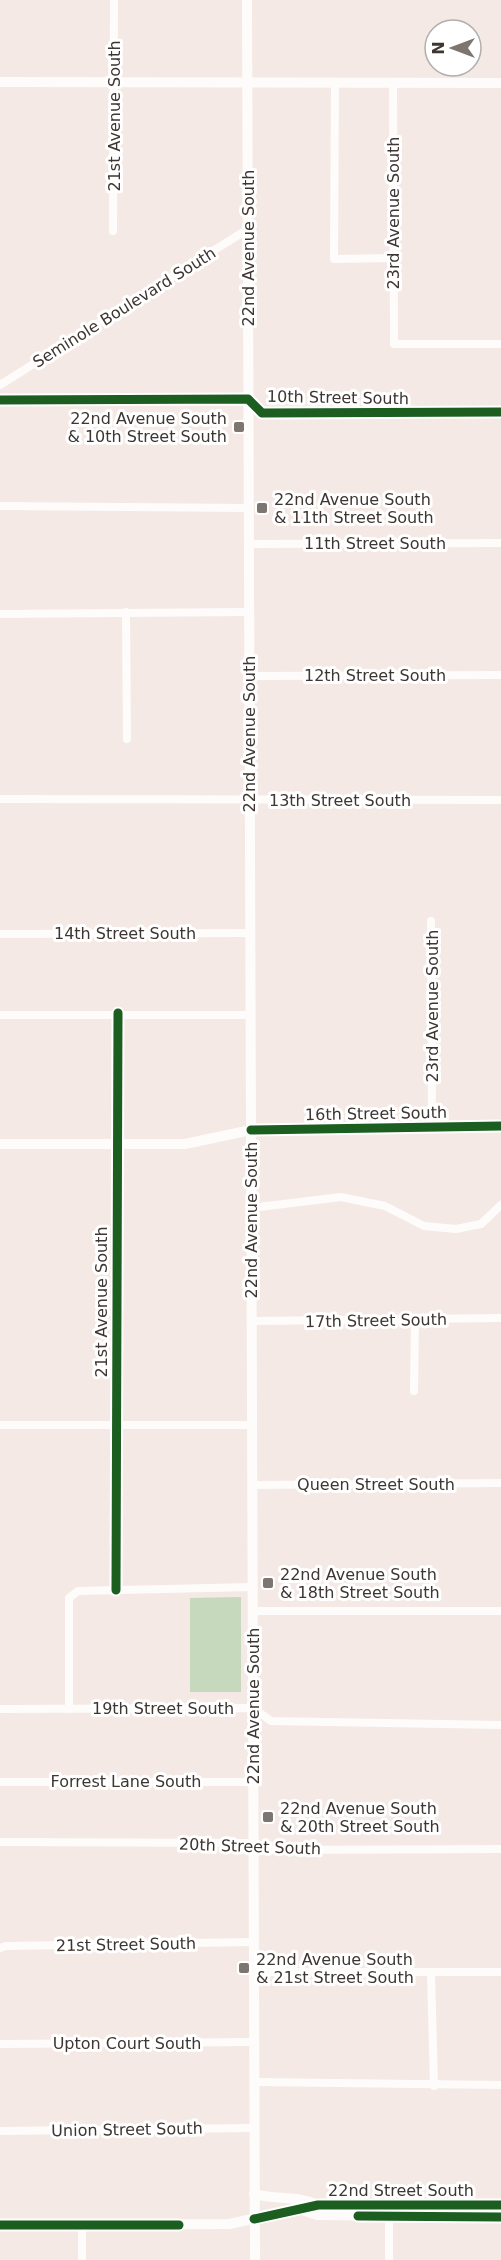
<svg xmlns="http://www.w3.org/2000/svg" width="501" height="2260" font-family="'DejaVu Sans',sans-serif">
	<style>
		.green { fill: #c7d9bc }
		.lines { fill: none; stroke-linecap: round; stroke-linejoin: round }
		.street { stroke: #fdfcfb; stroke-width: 8 }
		.secondary { stroke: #fdfcfb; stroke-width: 10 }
		.cycleway-casing { stroke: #fff; stroke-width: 13 }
		.cycleway { stroke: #1b5e20; stroke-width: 9 }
		.poi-dot { fill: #7d7570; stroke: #fff; stroke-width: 2 }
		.labels { text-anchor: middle; stroke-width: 6; stroke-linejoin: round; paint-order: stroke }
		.street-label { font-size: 16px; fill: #3d3632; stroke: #fff }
		.poi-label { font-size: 16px; fill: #3d3632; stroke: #fff; text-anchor: start }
	</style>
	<rect width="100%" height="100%" fill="#f4e9e4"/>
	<!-- green -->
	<path class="green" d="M241,1597V1692H190V1598Z"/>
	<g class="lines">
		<!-- street -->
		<g class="street">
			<path d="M335,82L334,259L394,258"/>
			<path d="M393,82L394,344H501"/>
			<path d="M113,231L114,0"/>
			<path d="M0,385L248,229"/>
			<path d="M0,400L248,399L262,413L501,412"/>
			<path d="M0,506L249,508"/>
			<path d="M249,544L501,543"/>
			<path d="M126,612L127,739"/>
			<path d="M0,614L249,612"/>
			<path d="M249,676L501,675"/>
			<path d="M0,799L501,800"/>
			<path d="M431,921L432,1127"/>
			<path d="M0,934L250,933"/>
			<path d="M0,1015H250"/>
			<path d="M251,1208L341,1197L385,1206L424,1226L456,1229L481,1224L501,1205"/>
			<path d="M251,1321L501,1318"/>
			<path d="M414,1391L415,1319"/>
			<path d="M0,1425H252"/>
			<path d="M252,1485L501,1483"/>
			<path d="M116,1590L118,1013"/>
			<path d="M252,1611H501"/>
			<path d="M0,1709L253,1708L271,1721L501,1725"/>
			<path d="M69,1709V1598L78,1591L252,1587"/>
			<path d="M0,1782H253"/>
			<path d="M0,1842L253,1843L269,1850L501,1849"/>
			<path d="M0,1948L6,1946L254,1942"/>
			<path d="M254,1972H501"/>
			<path d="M431,1972L434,2086"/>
			<path d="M0,2044L254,2042"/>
			<path d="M254,2082L501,2085"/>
			<path d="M0,2131L254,2128"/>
			<path d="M82,2260V2225"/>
			<path d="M389,2260V2213"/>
		</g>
		<!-- secondary -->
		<g class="secondary">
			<path d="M247,0L255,2260"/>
			<path d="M0,82L501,83"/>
			<path d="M0,1144H185L251,1130L501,1126"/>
			<path d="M254,2194C278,2200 295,2195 318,2205"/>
			<path d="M302,2210L317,2215L501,2217"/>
			<path d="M0,2225L229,2224L318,2205H501"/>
		</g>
		<!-- cycleway casing -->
		<g class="cycleway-casing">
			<g id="cycleway">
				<path d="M0,400L248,399L262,413L501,412"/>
				<path d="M251,1130L501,1126"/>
				<path d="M116,1590L118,1013"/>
				<path d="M358,2216L501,2217"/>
				<path d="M254,2219L318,2205H501"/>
				<path d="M0,2225H179"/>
			</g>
		</g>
		<!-- cycleway -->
		<use href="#cycleway" class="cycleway"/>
	</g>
	<!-- markers -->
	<g class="poi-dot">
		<rect x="233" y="421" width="12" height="12" rx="3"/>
		<rect x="256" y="502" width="12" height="12" rx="3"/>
		<rect x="262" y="1577" width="12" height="12" rx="3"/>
		<rect x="262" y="1811" width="12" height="12" rx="3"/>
		<rect x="238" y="1962" width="12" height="12" rx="3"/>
	</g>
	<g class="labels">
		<!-- street labels -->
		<g class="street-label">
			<text transform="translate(114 116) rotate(-90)" y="6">21st Avenue South</text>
			<text transform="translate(393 213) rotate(-90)" y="6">23rd Avenue South</text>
			<text transform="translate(248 248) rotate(-90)" y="6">22nd Avenue South</text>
			<text transform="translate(124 307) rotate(-32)" y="6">Seminole Boulevard South</text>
			<text transform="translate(338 397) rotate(1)" y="6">10th Street South</text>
			<text x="375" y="549">11th Street South</text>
			<text x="375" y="681">12th Street South</text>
			<text transform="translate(249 734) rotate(-90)" y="6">22nd Avenue South</text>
			<text x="340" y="806">13th Street South</text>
			<text x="125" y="939">14th Street South</text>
			<text transform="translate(432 1006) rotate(-90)" y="6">23rd Avenue South</text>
			<text transform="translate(376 1113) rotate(-1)" y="6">16th Street South</text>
			<text transform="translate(251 1220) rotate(-90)" y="6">22nd Avenue South</text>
			<text transform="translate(101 1302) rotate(-90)" y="6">21st Avenue South</text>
			<text transform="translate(376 1320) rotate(-1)" y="6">17th Street South</text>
			<text x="376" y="1490">Queen Street South</text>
			<text transform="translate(253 1706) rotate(-90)" y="6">22nd Avenue South</text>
			<text x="163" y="1714">19th Street South</text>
			<text x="126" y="1787">Forrest Lane South</text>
			<text transform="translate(250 1846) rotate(2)" y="6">20th Street South</text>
			<text transform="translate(126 1944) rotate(-1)" y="6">21st Street South</text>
			<text x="127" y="2049">Upton Court South</text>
			<text transform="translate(127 2129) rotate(-1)" y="6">Union Street South</text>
			<text x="401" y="2196">22nd Street South</text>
		</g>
		<!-- poi labels -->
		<g class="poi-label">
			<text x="227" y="424" text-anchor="end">22nd Avenue South<tspan x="227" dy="18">&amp; 10th Street South</tspan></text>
			<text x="274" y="505">22nd Avenue South<tspan x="274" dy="18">&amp; 11th Street South</tspan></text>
			<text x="280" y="1580">22nd Avenue South<tspan x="280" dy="18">&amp; 18th Street South</tspan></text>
			<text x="280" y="1814">22nd Avenue South<tspan x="280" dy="18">&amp; 20th Street South</tspan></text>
			<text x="256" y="1965">22nd Avenue South<tspan x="256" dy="18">&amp; 21st Street South</tspan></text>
		</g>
	</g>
	<!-- north arrow -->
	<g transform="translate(453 48) rotate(270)"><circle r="28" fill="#ffffff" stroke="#b1afad" stroke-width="1.5"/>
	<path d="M0-4.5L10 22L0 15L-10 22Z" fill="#7d7570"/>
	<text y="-9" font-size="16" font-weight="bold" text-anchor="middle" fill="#3d3632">N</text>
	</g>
</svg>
